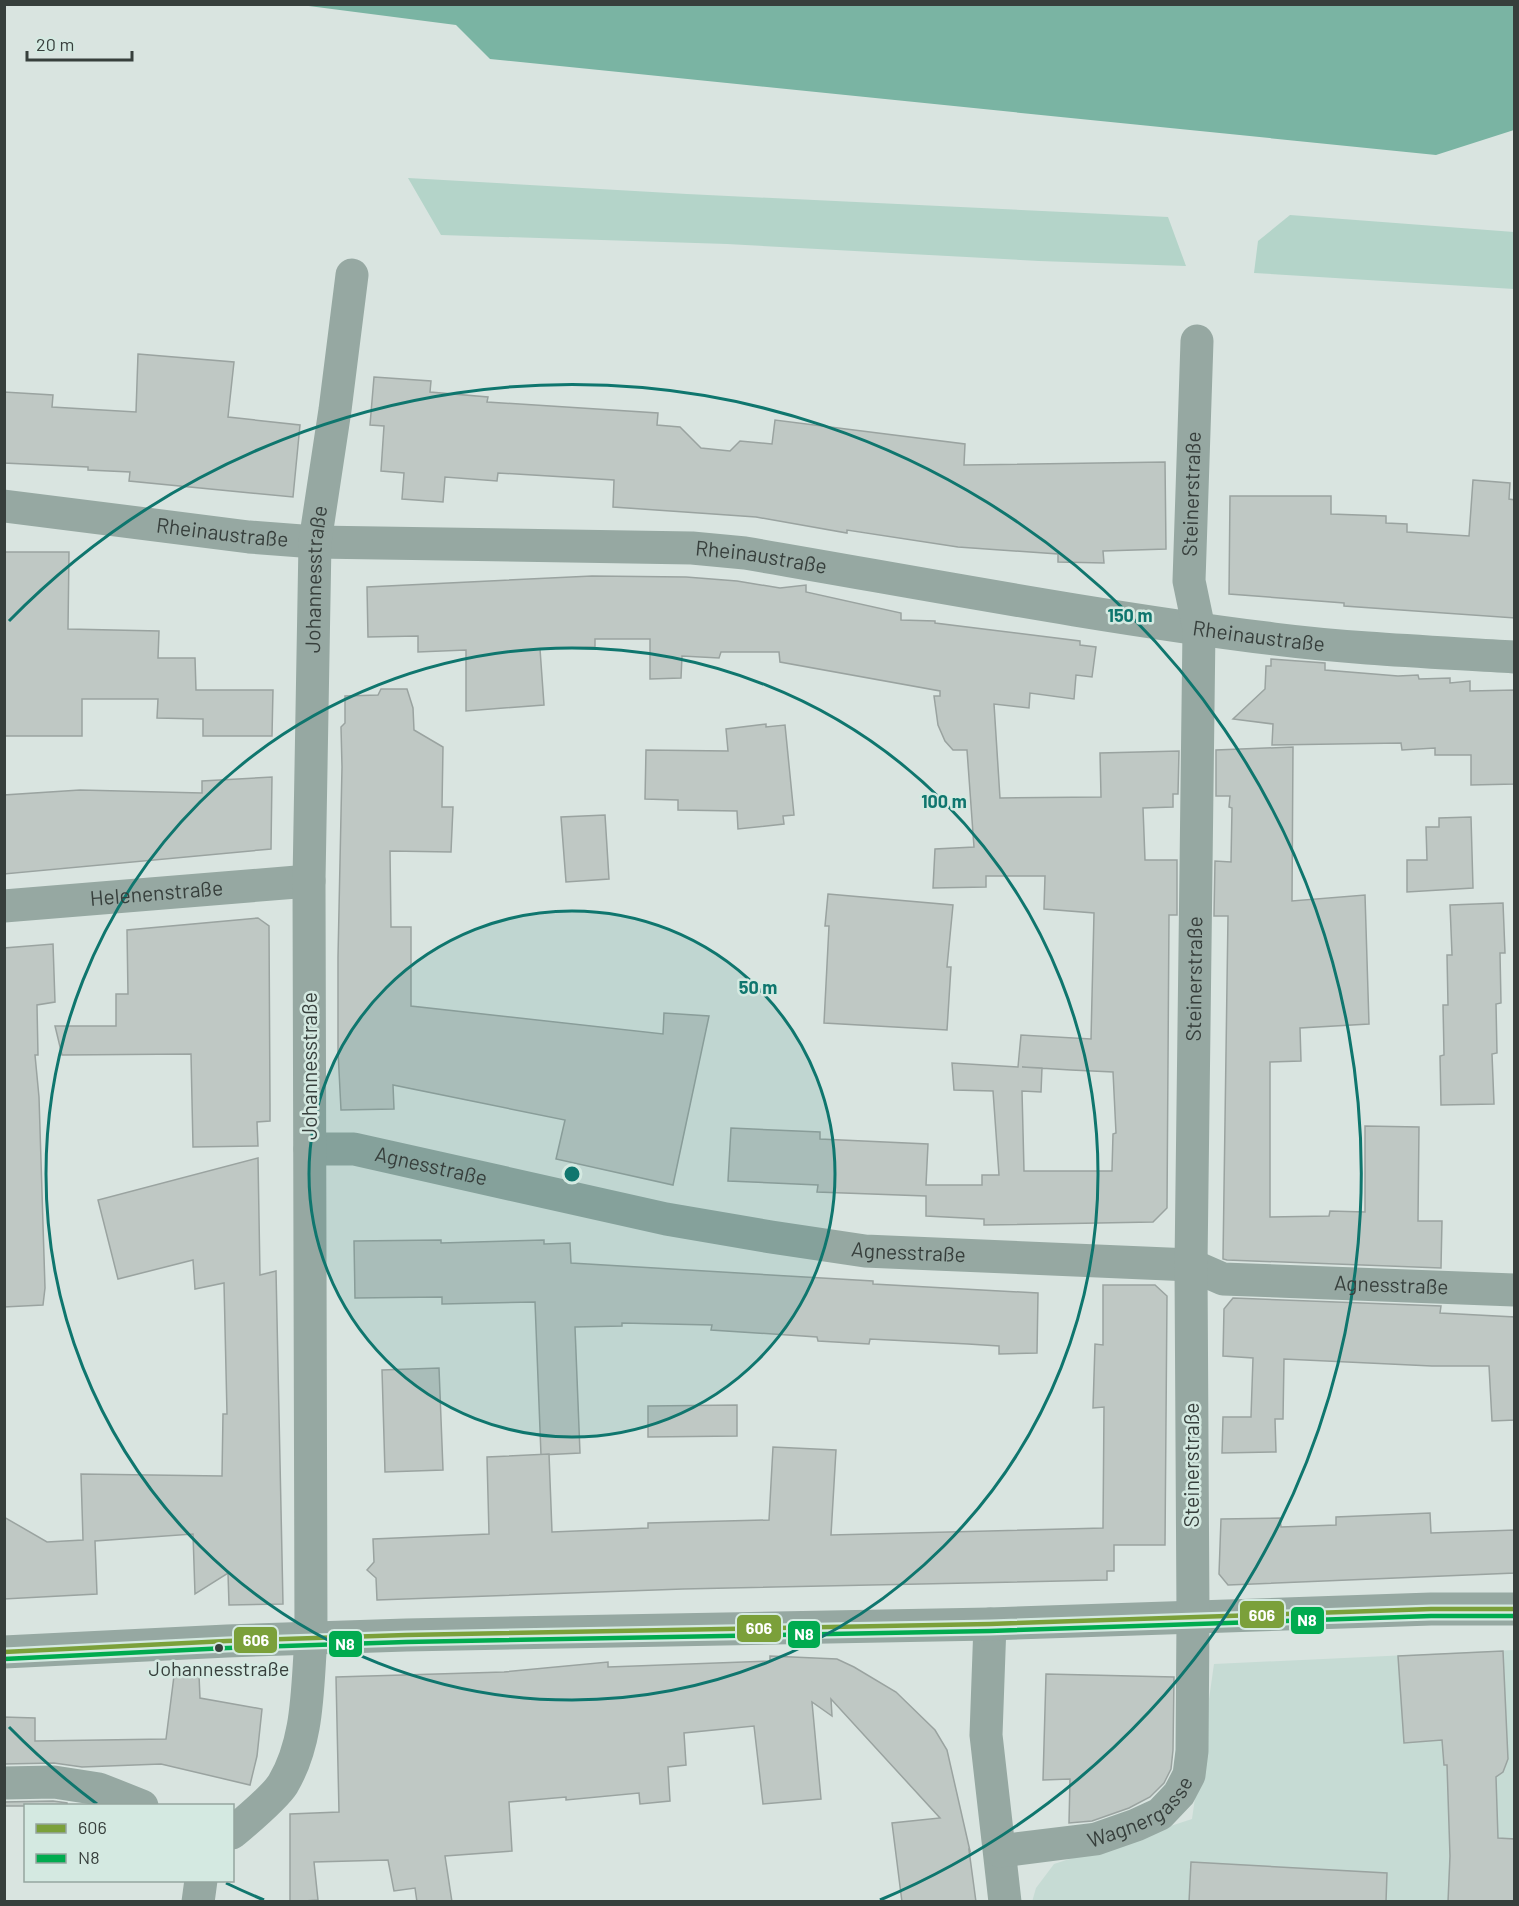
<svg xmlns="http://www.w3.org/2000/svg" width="1519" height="1906" font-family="Barlow,sans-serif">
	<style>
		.built { fill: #c6dbd4 }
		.green { fill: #b4d4c9 }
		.water { fill: #7ab4a3 }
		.building { fill: #bfc8c4; stroke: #9aa3a0; stroke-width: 1.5; fill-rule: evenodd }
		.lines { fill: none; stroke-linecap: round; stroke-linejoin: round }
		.minor { stroke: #96a8a2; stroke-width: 33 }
		.bus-1-casing { stroke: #d4e9e1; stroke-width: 9 }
		.bus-2-casing { stroke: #d4e9e1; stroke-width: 9 }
		.bus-1 { stroke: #7ba03a; stroke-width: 4.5 }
		.bus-2 { stroke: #00ab4f; stroke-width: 4.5 }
		.ring { fill: none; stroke: #0f766e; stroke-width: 3 }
		.bus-dot { fill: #373f3c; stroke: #d4e9e1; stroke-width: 2 }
		.labels { text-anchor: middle; stroke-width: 5; stroke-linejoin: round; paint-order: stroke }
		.bus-label { font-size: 20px; fill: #373f3c; stroke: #d4e9e1 }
		.street-label { font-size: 21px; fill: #373f3c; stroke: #d4e9e1 }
		.centre { fill: #0f766e; stroke: #d4e9e1; stroke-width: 3 }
		.ring-label { font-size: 18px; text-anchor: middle; font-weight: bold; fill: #0f766e; stroke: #d4e9e1; stroke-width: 5; stroke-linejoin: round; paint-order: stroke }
		.line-badge { stroke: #d4e9e1; stroke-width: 2 }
		.badge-label { font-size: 16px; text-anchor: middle; font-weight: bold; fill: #fff }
	</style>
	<rect width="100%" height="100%" fill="#d9e4e0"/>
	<!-- built -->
	<path class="built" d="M1514,1650V1901L1032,1902L1036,1888L1054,1864L1192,1819L1214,1664Z"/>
	<!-- green -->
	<g class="green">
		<path d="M408,178L687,194L1168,217L1186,266L1039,261L727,244L441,235Z"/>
		<path d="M1290,215L1514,232V289L1254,273L1258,241Z"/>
	</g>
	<!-- water -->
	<path class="water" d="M301,5H1514V130L1436,155L490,59L456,25Z"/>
	<!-- building -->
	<g class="building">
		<path d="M138,354L234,362L228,417L300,425L293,497L129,481L130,472L88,470V467L4,463V392L53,395L52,407L136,412Z"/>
		<path d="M374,377L431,381L430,392L488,397L487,402L658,413L657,425L680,427L701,448L730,451L740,441L772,444L775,420L965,444L964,465L1165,462L1166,549L1103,551L1104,563L1058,562V554L958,547L847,530V533L756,517L613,507L614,480L498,473L497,481L445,477L443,502L402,499L404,473L381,471L384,426L370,425Z"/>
		<path d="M1473,480L1510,483L1509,499L1515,500V618L1344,606V603L1229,594L1230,496H1331V514L1386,516V523L1407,524V532L1469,536Z"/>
		<path d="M4,552H69L68,629L159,631L158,658H195L196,690H273L272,736H203V719L157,718L158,699H82V736H4Z"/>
		<path d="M592,576L686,577L737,581L780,588L806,585V592L901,613V620L935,621V623L1080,641V645L1096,647L1092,677L1076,675L1074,699L1030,693L1029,708L994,704L1000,798L1101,797L1100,753L1179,751L1178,794H1173V807L1143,808L1145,860H1177V915H1169L1167,1208L1153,1222L984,1225V1219L926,1216V1196L817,1192L818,1185L728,1181L731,1128L820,1132V1139L928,1144L926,1185H982V1175H999L993,1091L954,1090L952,1063L1018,1067L1021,1035L1091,1039L1094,913L1044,909L1045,876H986V887L933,888L935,849L974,847L967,750H953L945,741L938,725L934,696H940V691L780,662L779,652H721L719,658L682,656L681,678L650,679V639H595V647L540,649L544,705L466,711V650L418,652V636L368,637L367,587ZM1022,1067L1071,1070L1113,1072L1116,1133L1113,1134L1112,1171H1024L1022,1091L1041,1092L1042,1068Z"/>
		<path d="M1271,659L1325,663V670L1398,676L1418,675L1419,679L1450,678V683L1470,681V691L1515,690V784L1471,785V755H1435V748L1402,750L1401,743L1272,745L1273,724L1233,719L1265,689L1266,666H1271Z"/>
		<path d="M381,689H407L413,708L414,730L443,747L442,807H453L451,852L390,851L391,927H411V1006L663,1034L664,1013L709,1016L673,1185L556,1159L565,1120L393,1085L394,1109L341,1110L338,1051V957L342,767L341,727L345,723V696L378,695Z"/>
		<path d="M766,724V727L785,725L794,815L783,816L784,824L738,829L737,811L678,810V800L645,799L646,750L728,751L726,729Z"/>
		<path d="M1293,747L1292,901L1365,895L1369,1024L1300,1028L1301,1061L1270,1062V1217L1329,1216L1330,1211L1365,1212V1126L1419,1127L1418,1221H1442L1441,1268L1227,1260L1223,1259L1228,916H1214L1215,861L1231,862L1232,808L1229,807L1230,796H1216V750Z"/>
		<path d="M272,777L271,849L4,874V795L80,790L202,793V781Z"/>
		<path d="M605,815L609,879L566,882L561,817Z"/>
		<path d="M1471,817L1473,888L1407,892V860H1427L1426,827H1439V818Z"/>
		<path d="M828,894L953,905L947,967H951L947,1030L824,1023L829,926H825Z"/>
		<path d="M1503,903L1505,953H1500L1501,1003L1496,1004L1497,1053L1492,1054L1494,1104L1441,1105L1440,1056L1444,1055L1443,1005H1448L1447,955H1452L1450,905Z"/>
		<path d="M258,918L269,926L270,1104V1121L257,1122L258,1146L193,1147L191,1054L62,1055L55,1026H116V994H128L127,930Z"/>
		<path d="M53,944L55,1002L37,1005L38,1055H35L39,1097L45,1288L43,1305L4,1307V948Z"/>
		<path d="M258,1158L260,1275L276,1271L283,1604L229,1605L228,1573L195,1594L193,1534L95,1541L97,1594L4,1599V1517L47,1542L83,1540L81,1474L222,1476L223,1414H227L224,1283L195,1289L193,1260L118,1279L98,1200Z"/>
		<path d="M441,1240V1243L544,1240V1244L570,1243L571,1263L873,1281V1284L1038,1293L1037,1353L999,1354V1346L968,1344L870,1339L869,1344L818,1341L817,1337L711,1330L712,1325L622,1323V1326L575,1327L580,1453L541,1455L535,1302L442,1304V1297L355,1298L354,1241Z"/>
		<path d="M1103,1285H1155L1167,1296L1165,1545H1114V1571H1107V1580L683,1589L377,1600L376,1578L367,1570L374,1562L373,1539L489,1534L487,1457L549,1454L552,1532L648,1528V1523L769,1520L773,1447L836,1450L831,1535L1103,1528L1104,1407L1093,1408L1095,1344L1103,1345Z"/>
		<path d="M1233,1298L1441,1306L1440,1313L1515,1317V1420L1492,1421L1489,1366H1432L1284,1359L1283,1419H1275L1276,1452L1222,1453L1223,1417H1251L1253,1358L1223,1356L1224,1309Z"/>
		<path d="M439,1368L443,1470L385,1472L382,1370Z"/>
		<path d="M737,1405V1436L648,1437V1406Z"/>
		<path d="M1430,1513L1431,1533L1515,1530V1573L1228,1585L1219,1574L1221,1519L1280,1518L1281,1527L1336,1525V1517Z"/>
		<path d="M1503,1651L1508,1759L1503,1772L1496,1777L1498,1838L1515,1839V1902H1448L1450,1856L1447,1765H1444L1442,1740L1404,1743L1398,1656Z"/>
		<path d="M770,1656L837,1659L854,1667L896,1692L935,1730L947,1750L970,1851L969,1850L976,1902H902L892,1823L940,1818L831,1699L832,1716L812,1702L821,1799L763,1804L754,1726L684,1733L686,1765L668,1767L670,1801L640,1804L639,1793L566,1800V1797L509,1802L512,1851L445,1856L452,1902H417L415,1888L394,1891L388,1860L314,1862L318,1900L290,1902V1814L339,1812L336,1677L504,1672L608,1662V1667L770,1661Z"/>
		<path d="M1046,1674L1174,1677L1173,1750L1171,1769L1164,1783L1150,1797L1129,1808L1092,1821L1069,1823L1070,1779L1043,1780Z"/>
		<path d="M199,1675L200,1698L262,1709L257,1756L250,1785L161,1764L82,1767L54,1763L4,1764V1717L35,1718V1741L166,1739L174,1676Z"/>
		<path d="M53,1801L67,1803V1806H4V1802Z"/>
		<path d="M1191,1862L1387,1873L1386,1902H1189Z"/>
	</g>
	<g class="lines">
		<!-- minor -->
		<g class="minor">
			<path id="s1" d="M4,506L249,537L315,542L692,548L745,553C921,583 1097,617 1274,639C1354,649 1434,652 1514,657"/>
			<path id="s2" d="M4,906L309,881"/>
			<path id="s3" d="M310,1149H354L666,1219L771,1237L865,1251L1191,1265L1223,1279L1514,1290"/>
			<path d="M990,1624L986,1735L1005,1902"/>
			<path d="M4,1652L227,1641L406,1635L990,1624L1431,1609H1514"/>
			<path d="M4,1783L54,1782L99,1789L142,1806"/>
			<path id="s4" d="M232,1833C245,1822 275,1797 283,1784C309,1740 307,1688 311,1639L309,881L315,542L335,410L352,275"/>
			<path id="s5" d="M1000,1851L1096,1839L1136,1825L1160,1814L1179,1794L1189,1775L1192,1751L1193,1618L1191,1265L1199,629L1189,581L1197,341"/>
			<path d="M198,1902L201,1880"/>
		</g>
		<!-- bus-1 casing -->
		<g class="bus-1-casing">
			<path id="bus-1" d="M4,1652L227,1641L406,1635L990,1624L1431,1609H1514"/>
		</g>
		<!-- bus-2 casing -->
		<g class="bus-2-casing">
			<path id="bus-2" d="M4,1659L227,1648L406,1642L990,1631L1431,1616H1514"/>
		</g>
		<!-- bus-1 -->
		<use href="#bus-1" class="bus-1"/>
		<!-- bus-2 -->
		<use href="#bus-2" class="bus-2"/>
	</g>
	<!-- distance rings -->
	<circle cx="572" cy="1174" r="263" fill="#0f766e" fill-opacity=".12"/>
	<g class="ring">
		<circle cx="572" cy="1174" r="263"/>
		<circle cx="572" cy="1174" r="526"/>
		<path d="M264 1900A789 789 0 0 1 226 1883M97 1804A789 789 0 0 1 9 1727M9 621A789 789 0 1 1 880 1900"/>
	</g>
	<!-- markers -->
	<circle class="bus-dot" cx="219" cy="1648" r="5"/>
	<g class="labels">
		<!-- bus labels -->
		<g class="bus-label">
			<text x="219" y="1676">Johannesstraße</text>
		</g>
		<!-- street labels -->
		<g class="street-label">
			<text dy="7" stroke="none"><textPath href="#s5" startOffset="1497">Steinerstraße</textPath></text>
			<text dy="7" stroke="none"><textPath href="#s1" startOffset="220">Rheinaustraße</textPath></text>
			<text dy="7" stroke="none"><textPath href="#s1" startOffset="760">Rheinaustraße</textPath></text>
			<text dy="7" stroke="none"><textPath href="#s4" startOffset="1280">Johannesstraße</textPath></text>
			<text dy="7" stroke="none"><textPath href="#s1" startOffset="1264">Rheinaustraße</textPath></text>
			<text dy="7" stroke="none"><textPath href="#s2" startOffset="153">Helenenstraße</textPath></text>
			<text dy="7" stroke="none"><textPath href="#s5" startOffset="1011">Steinerstraße</textPath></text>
			<text transform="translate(310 1066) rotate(-90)" y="7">Johannesstraße</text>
			<text dy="7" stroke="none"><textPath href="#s3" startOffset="123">Agnesstraße</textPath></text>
			<text dy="7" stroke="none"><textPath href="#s3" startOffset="609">Agnesstraße</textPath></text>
			<text dy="7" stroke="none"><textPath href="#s3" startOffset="1095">Agnesstraße</textPath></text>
			<text transform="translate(1192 1465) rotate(-90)" y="7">Steinerstraße</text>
			<text dy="7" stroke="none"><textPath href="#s5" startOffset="150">Wagnergasse</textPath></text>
		</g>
	</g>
	<circle cx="572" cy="1174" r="9" class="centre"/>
	<g class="ring-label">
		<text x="1130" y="622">150 m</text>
		<text x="944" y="808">100 m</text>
		<text x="758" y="994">50 m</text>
	</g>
	<g class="line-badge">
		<rect x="1239" y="1600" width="46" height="29" rx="6" fill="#7ba03a"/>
		<rect x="1290" y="1606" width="35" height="29" rx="6" fill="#00ab4f"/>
		<rect x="736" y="1614" width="46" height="29" rx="6" fill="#7ba03a"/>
		<rect x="787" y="1620" width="34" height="29" rx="6" fill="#00ab4f"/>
		<rect x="233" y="1626" width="45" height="28" rx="6" fill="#7ba03a"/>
		<rect x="328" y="1630" width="35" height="28" rx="6" fill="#00ab4f"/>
	</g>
	<g class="badge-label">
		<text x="1262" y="1621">606</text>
		<text x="1307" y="1626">N8</text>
		<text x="759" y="1634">606</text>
		<text x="804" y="1640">N8</text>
		<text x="256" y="1646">606</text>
		<text x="345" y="1650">N8</text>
	</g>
	<!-- border -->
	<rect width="1519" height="1906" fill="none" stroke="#373f3c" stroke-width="12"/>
	<!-- legend -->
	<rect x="24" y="1804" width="210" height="78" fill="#d4e9e1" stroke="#95a59f" stroke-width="1.5"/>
	<rect x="36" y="1824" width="30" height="9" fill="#7ba03a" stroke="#95a59f" stroke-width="1.5"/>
	<text x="78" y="1834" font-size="18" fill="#373f3c">606</text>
	<rect x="36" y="1854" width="30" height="9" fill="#00ab4f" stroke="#95a59f" stroke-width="1.5"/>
	<text x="78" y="1864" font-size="18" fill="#373f3c">N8</text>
	<!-- scale -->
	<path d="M27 51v9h105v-9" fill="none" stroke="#373f3c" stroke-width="3"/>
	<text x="36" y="51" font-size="18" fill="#373f3c" stroke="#d4e9e1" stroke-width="4.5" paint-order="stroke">20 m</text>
</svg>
